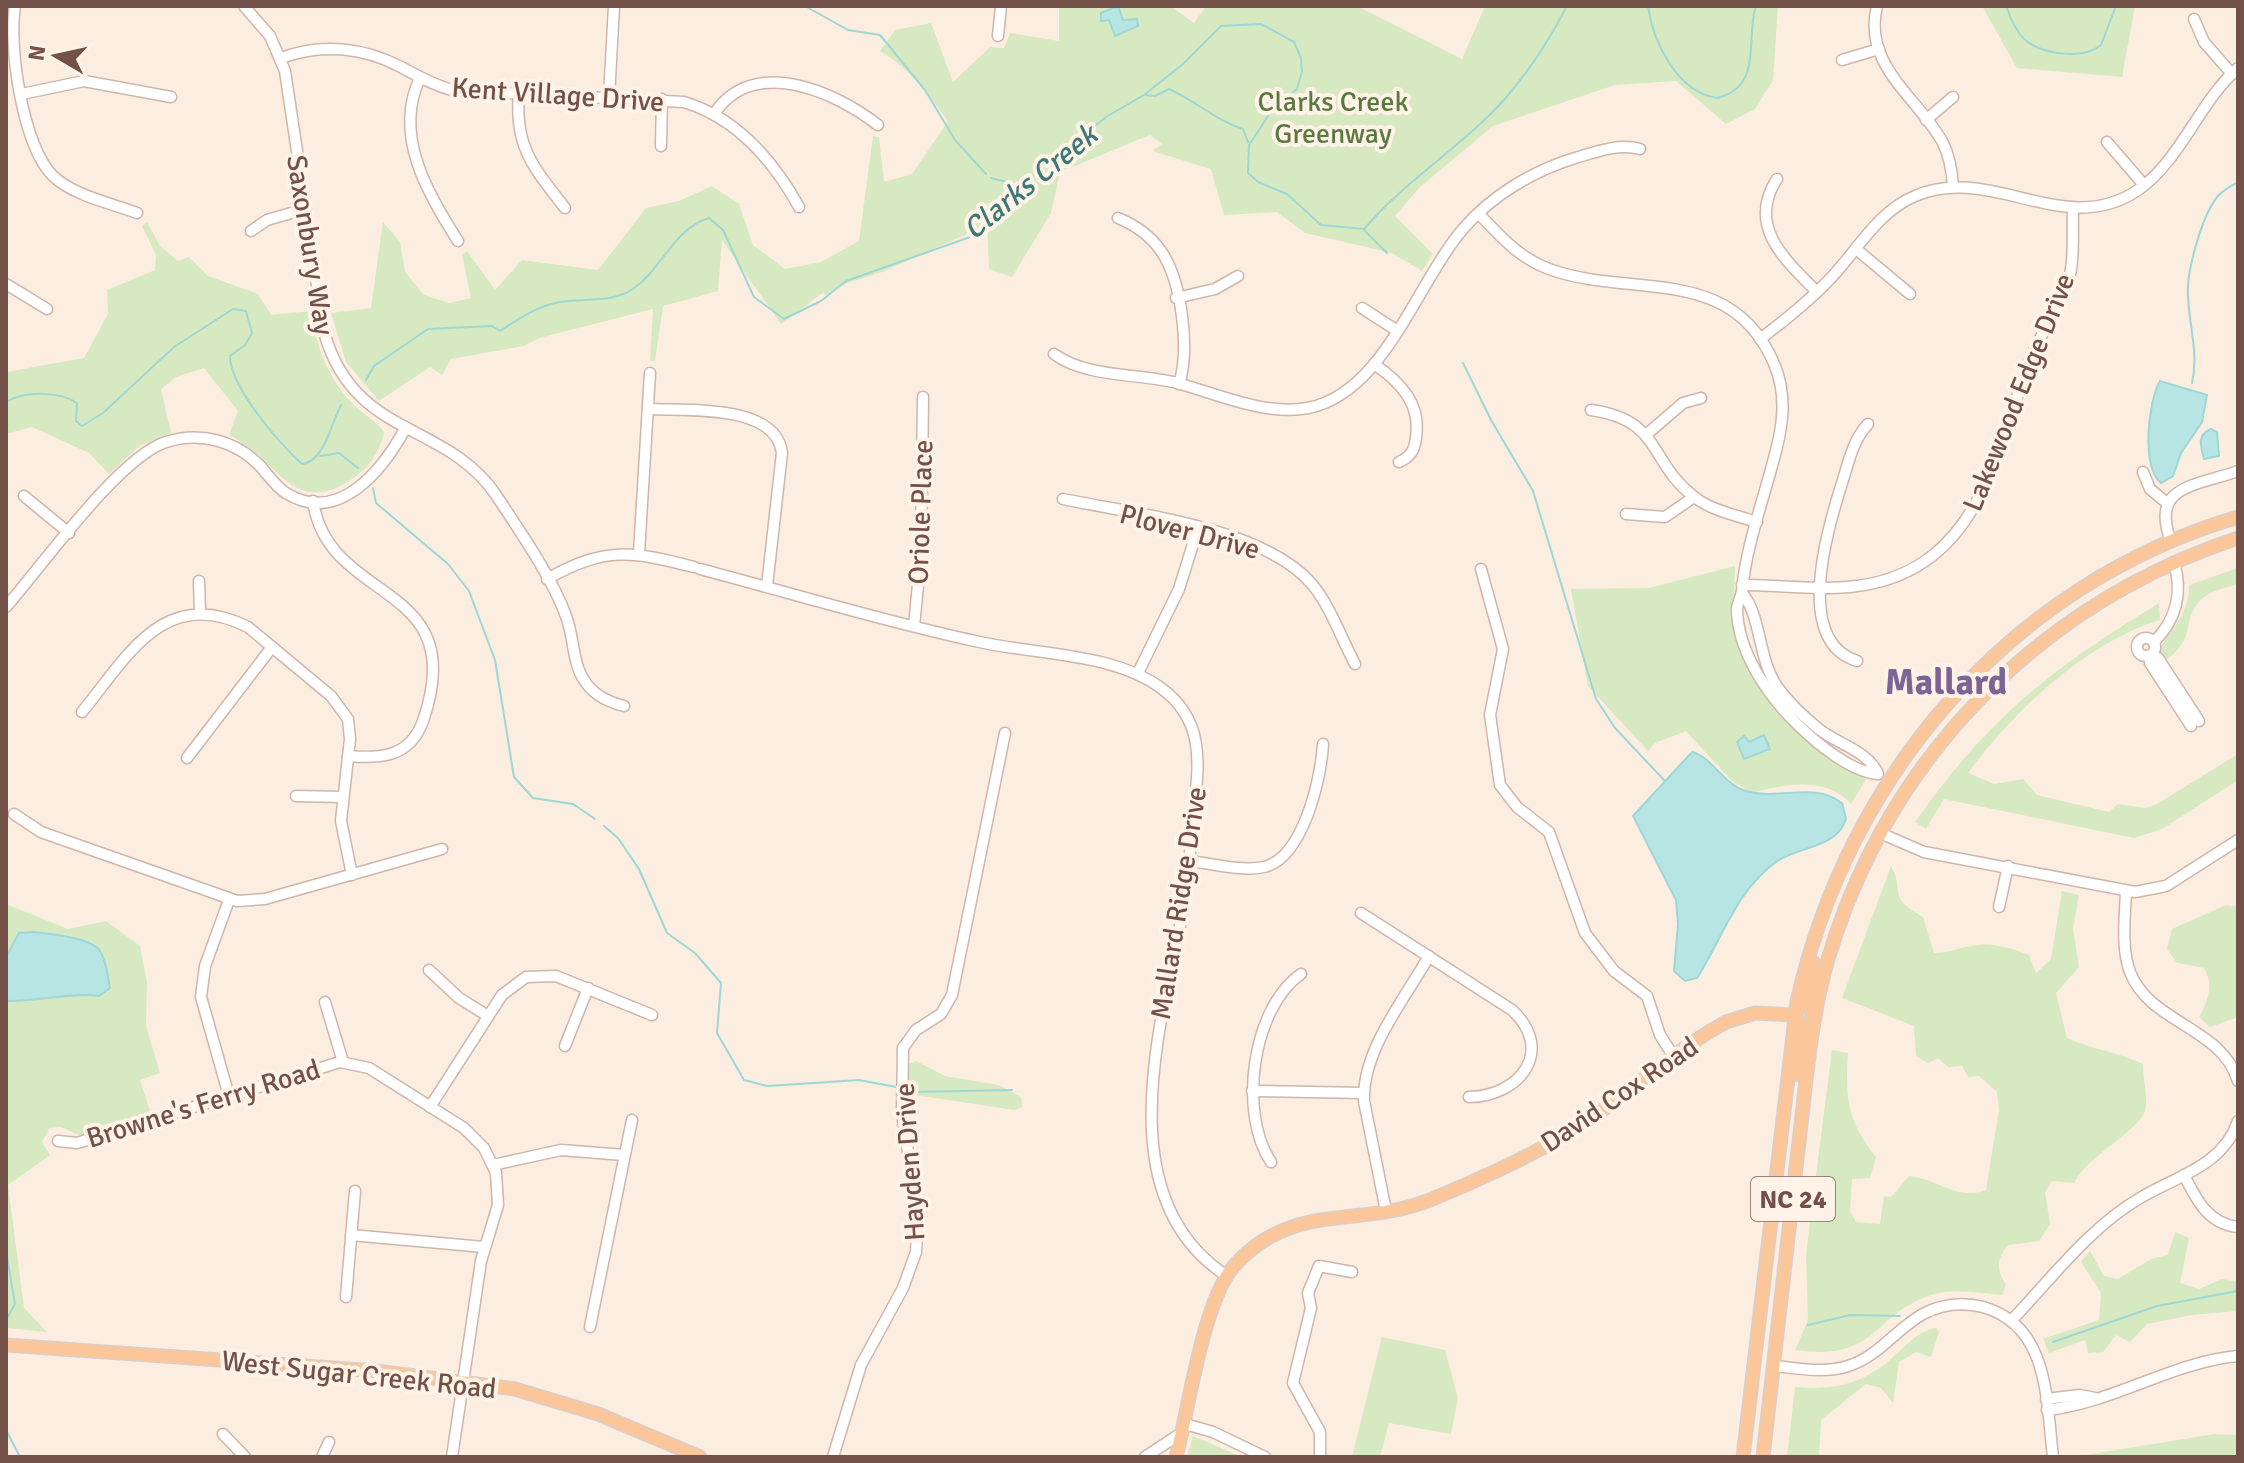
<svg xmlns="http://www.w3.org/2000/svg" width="2244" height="1463" font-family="Signika,sans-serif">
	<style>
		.green { fill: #d7e9c0 }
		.water { fill: #b6e5e4; stroke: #9dd7d6; stroke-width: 2 }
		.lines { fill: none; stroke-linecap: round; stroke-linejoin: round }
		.stream { stroke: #9dd7d6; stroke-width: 2 }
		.minor-casing { stroke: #cfb5ab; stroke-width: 13 }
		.major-casing { stroke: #d8cecc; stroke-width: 15 }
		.minor { stroke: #fff; stroke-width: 10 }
		.major { stroke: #fbc79a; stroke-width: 12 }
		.labels { text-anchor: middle; stroke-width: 8; stroke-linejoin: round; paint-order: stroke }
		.shield { fill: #fff2e7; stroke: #9d8178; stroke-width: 2 }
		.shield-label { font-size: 26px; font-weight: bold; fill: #735148 }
		.street-label { font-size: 28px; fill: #735148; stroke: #fff2e7 }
		.park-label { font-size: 28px; fill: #5b7841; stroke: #fff2e7 }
		.water-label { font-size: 30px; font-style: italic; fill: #3c7878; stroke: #fff2e7 }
		.district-label { font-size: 36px; font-weight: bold; fill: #7d6496; stroke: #fff2e7 }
	</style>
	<rect width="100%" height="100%" fill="#fcede1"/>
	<!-- green -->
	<g class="green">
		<path d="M1059,6H1171L1194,23L1206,6H1357L1462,59L1485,6H1778L1773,80L1755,109L1726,124L1676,81L1615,85L1493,126L1420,187L1395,216L1433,254L1422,271L1392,253L1305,233L1277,212L1224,215L1211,169L1152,151L1162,144L1150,135L1060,172L1051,213L1012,277L989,269L987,225L882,272L847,283L825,296L824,292L781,324L722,240L718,291L663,306L655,361H650L653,309L539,338L524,346L451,359L442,375L430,367L379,401L346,362L331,313L371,308L383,222L400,242L405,272L424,295L449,303L471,298L462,255L467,251L495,290L522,260L598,270L646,208L679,201L712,186L739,204L753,245L785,269L821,262L859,241L873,136L879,137L884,182L912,174L948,121C929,95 908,67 880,51L895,30L931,23L953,82L990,47L1004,48L1010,33L1059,41Z"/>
		<path d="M1982,6H2135L2122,77L2017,68Z"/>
		<path d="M147,222L160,246L178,261L189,257L208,276L258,294L271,315L311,311C316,345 327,376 351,402C361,413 376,420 384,432C380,453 367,470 349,481C292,518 275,456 229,435L238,411L204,368L176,377L161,389L171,433L139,446L109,474L89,453L32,427L6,434V372L84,358L108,314L107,290L155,270L156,255L142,226Z"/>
		<path d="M1735,566C1729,677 1777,724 1866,779L1851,804C1826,776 1785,784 1752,793L1731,780L1686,731L1655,743L1648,751L1588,686L1571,589L1649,588Z"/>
		<path d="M2238,568V584C2225,588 2207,591 2198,603C2181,625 2197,637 2165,661L2159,649C2173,629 2190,610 2189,585Z"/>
		<path d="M2159,603L2160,620C2085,643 2014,711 1968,773L1994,784L2023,779L2037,795L2109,812L2118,804L2145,808L2157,804L2238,754V780L2162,829L2134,838L1944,799L1926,829L1915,822C1989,717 2051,669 2159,603Z"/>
		<path d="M1891,866C1906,893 1885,895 1923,917L1934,953C1951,953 1962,946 1978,945C1996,943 2013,949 2029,955L2036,973L2051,959L2062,891L2079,895L2073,929L2079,967L2056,993L2067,1038C2092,1049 2118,1052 2143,1064C2143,1078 2147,1094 2146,1107C2144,1129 2088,1154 2074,1183L2052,1181L2045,1192L2050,1224L2039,1241L2008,1245C1996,1261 1996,1268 2006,1285L2002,1295C1980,1293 1955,1288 1934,1294C1870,1314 1880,1362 1795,1350L1808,1320L1806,1254L1832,1050L1848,1053C1845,1098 1847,1121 1876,1157L1870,1178L1852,1179L1850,1211L1856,1222L1880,1224L1884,1196L1891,1197L1909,1176C1938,1179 1958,1201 1986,1190L1999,1110L1997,1092L1979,1076L1968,1077L1962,1066L1948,1067L1938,1058L1928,1063L1916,1056L1914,1026L1842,998Z"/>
		<path d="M6,904L68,929L106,921L140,946L147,982L146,1026L160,1073L140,1080L151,1114L81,1136L61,1127L50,1128L42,1142L50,1155L8,1185L24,1308L47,1332L6,1328Z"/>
		<path d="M2226,905L2238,907V1017L2210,1027L2199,1017C2208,1001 2214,985 2204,968L2177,963L2167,949L2172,929Z"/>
		<path d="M916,1061L945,1076L999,1085L1021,1097L1022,1107L1014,1110L909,1094V1064Z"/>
		<path d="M2175,1232L2189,1238L2180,1283L2199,1289L2222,1279L2238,1282V1311L2192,1315L2147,1324L2130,1342L2116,1335L2103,1352L2088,1353L2085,1340L2049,1353L2043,1339L2099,1320L2101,1293L2081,1262L2090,1251L2104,1276L2118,1279L2151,1259L2168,1255Z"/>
		<path d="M1936,1328L1939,1332L1931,1357L1916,1352L1899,1362L1893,1403L1881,1388L1866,1384L1821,1420L1819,1457H1787L1795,1387C1829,1390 1856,1386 1885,1364C1901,1352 1915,1331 1936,1328Z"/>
		<path d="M1382,1337L1445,1350L1458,1398L1451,1434L1389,1423L1380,1457H1352Z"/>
		<path d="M2215,1434L2238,1435V1457H2073Z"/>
		<path d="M1193,1436L1242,1457H1187Z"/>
	</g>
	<!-- water -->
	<g class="water">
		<path d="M1118,6L1123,20L1137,19L1138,26L1115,36L1109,20L1101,21V13Z"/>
		<path d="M2160,381L2207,395L2202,422L2181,453L2173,476L2161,483C2141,468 2148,401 2160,381Z"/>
		<path d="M2211,429L2217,432L2219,456L2204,459C2201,447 2196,435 2211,429Z"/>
		<path d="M1764,735L1770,749L1744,759L1737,742L1744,736L1749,742Z"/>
		<path d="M1692,752C1712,757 1723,784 1746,791C1779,801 1813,781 1842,803L1846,818C1839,848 1798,846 1776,862C1736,891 1722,939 1697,978L1685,981L1674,971L1678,924L1676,900L1633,816Z"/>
		<path d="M35,932C51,934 92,938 100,951C107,962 107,976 110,988L99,996C69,992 37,1002 6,1001V957L19,933Z"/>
	</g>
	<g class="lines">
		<!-- stream -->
		<g class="stream">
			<path d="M805,6L848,30L880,35L925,90L955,140L986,174"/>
			<path d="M1648,6C1653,42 1677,92 1717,98C1764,87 1745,37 1756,6"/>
			<path d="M2006,6C2010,17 2016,31 2024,39C2042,55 2083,60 2101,45L2116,6"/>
			<path d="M1145,95L1155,96L1169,89C1196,101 1215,120 1243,129L1248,142"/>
			<path d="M991,178L1023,186"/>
			<path d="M1365,228C1398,189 1441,160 1479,125C1515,93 1545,48 1567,6"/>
			<path d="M1364,230L1387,253"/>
			<path d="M1463,363L1491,420L1533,491L1596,699L1615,728L1664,780"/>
			<path d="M366,380L374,366L428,329L492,326L500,331C517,320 534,308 555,303C579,297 612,304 633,289C663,268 673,229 709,218L723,230L754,297L784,319L821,301L846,281L973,236L1034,175L1106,117L1144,95L1183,64L1221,26L1261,24L1294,42L1301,58L1302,72L1297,89L1274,107L1249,145L1248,173L1258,182L1287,194L1321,225L1364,229"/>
			<path d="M2192,383C2199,352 2189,327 2188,296C2186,272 2202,215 2218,196C2223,190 2231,186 2238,182"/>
			<path d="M6,402C23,391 60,391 77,403L76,421L82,426L103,413L174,347L233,309L246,311L252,333L245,345L230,356C230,387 279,443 302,464C324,462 331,424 341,405"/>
			<path d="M320,456L339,453L358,468"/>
			<path d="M373,488L376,503L448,564L469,591L495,660L514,777L533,798L573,804L595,819"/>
			<path d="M604,826L618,838L639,869L667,933L695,953L721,983L717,1033L744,1080L767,1086L859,1080L896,1087"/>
			<path d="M908,1092L1012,1090"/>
			<path d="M6,1251L15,1304L6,1320"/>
			<path d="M1808,1325L1850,1315L1900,1316"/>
			<path d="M2053,1342L2157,1306L2238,1291"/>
			<path d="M6,1430L20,1457"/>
		</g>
		<!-- minor casing -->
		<g class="minor-casing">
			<g id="minor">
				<path d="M15,6C8,46 23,147 53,176C74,196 111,203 137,213"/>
				<path d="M244,6L270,36L285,71L324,332C354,439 445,420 496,495C519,530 552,577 566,616C574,636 572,662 584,680C593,695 608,702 624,706"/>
				<path d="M1877,6C1862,66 1919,98 1943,143C1950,157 1952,171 1953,186"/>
				<path d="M2194,19L2204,42L2232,74"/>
				<path d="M998,36L1001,6"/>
				<path d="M281,58C321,43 363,47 401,67C418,76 433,85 452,90L684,102C737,118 773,160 799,207"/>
				<path d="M1842,60L1879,49"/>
				<path d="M420,78C393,135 427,192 458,241"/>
				<path d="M519,93C514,147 534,168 565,208"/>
				<path d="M22,94L84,81L171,97"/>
				<path d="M609,97L614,6"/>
				<path d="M714,114C753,55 834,91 878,125"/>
				<path d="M1926,120L1953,97"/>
				<path d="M2107,142L2144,185"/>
				<path d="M661,146L662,99"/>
				<path d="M1777,179C1746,226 1786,261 1817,292"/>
				<path d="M1479,214C1500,236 1519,258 1549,269C1631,299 1733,262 1775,366C1788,398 1782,431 1773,462C1762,504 1746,547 1742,591C1741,597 1738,602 1737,608C1737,651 1768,696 1797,724C1816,743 1851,772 1878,774C1868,751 1840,745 1820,730C1805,718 1787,701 1776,685C1758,657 1761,615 1742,593"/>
				<path d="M1118,218C1135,225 1150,235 1161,251C1182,281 1190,350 1179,384"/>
				<path d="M251,231L267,220L305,209"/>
				<path d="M1856,249L1910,294"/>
				<path d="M6,284L47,309"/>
				<path d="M1176,298L1215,289L1238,276"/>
				<path d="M1362,308L1396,330"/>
				<path d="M1760,339C1784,321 1808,302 1829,280C1857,251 1877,212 1915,196C1991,163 2065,240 2138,190C2181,160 2199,102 2238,68"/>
				<path d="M1054,354C1087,378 1139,373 1177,383C1218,394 1265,416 1308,408C1384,393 1416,284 1463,229C1492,195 1533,171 1575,158C1595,152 1619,143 1640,149"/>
				<path d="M1374,364C1400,382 1421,403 1416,437C1415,449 1411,457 1399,462"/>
				<path d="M651,409C689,411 776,404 782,453L767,586"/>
				<path d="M1591,410C1662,420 1648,461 1693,496C1710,510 1735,515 1757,522"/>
				<path d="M1647,434L1683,403L1701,398"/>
				<path d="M2143,472L2150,489L2167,503"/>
				<path d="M24,496L69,533"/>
				<path d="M1063,499C1134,514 1262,527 1311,583C1330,605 1341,638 1355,664"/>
				<path d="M313,501C328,606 472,579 423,721C410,757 381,759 348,756"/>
				<path d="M1626,514L1665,517L1694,497"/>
				<path d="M2171,541C2149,485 2197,486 2238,471"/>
				<path d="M639,553L650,373"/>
				<path d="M700,569C791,593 882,621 975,641C1034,655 1112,652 1161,688C1208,722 1198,769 1193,820C1190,852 1188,884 1182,916C1160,1028 1108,1199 1227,1276"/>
				<path d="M1481,569L1503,649L1490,715L1500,785L1517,807L1549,832L1585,933L1614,971L1647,996L1660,1035L1674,1057"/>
				<path d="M547,579C606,546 631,551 694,567"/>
				<path d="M199,581L200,613"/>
				<path d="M1742,585C1780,585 1820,591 1857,586C1974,571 1994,463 2026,370C2036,339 2058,313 2068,282C2075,260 2072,233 2073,209"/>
				<path d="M6,607C42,566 119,457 166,442C201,431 237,441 261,467C269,476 276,487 286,493C339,526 383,469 405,429"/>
				<path d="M914,626L921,554L923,397"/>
				<circle cx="2146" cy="647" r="9"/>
				<path d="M2154,642C2177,619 2183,593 2174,562"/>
				<path d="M2151,655L2150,663L2191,726"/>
				<path d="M2151,655L2158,658L2199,721"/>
				<path d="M1857,661C1793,641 1828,529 1841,486C1848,465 1852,441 1868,424"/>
				<path d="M1138,673L1179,589L1198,528"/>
				<path d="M82,712C128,656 164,585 248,627L331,696L348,719L350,739L341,821L352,875"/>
				<path d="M187,758L272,647"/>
				<path d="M296,796L343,797"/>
				<path d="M14,814L41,832L237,901L265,899L442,849"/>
				<path d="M1880,833L1924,852L2135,892L2166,886L2238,840"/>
				<path d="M1189,861C1212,863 1241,872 1264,867C1303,858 1321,779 1323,744"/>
				<path d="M2126,891C2125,917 2121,948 2130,972C2150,1024 2221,1026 2238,1081"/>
				<path d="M1999,907L2008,866"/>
				<path d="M1361,913L1512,1010C1555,1050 1521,1096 1469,1097"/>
				<path d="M429,970L459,998L488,1016"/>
				<path d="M325,1002L343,1062"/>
				<path d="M565,1046L588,988"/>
				<path d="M1252,1091L1364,1093"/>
				<path d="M229,1096L201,997L205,966L229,900"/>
				<path d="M430,1107L502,995L526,977L556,976L652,1015"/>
				<path d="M58,1141L77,1143L340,1062L369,1068L464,1128L484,1148L496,1173L498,1205L481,1261L452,1457"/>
				<path d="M1271,1162C1238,1113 1252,1008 1301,974"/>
				<path d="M493,1165L561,1150L624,1155"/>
				<path d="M2184,1175C2196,1199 2208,1224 2238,1227"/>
				<path d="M1386,1211L1364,1101C1362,1050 1405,999 1429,956"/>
				<path d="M351,1235L484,1247"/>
				<path d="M346,1297L355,1191"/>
				<path d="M2011,1321C2051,1279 2090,1227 2140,1198C2177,1176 2223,1166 2238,1121"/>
				<path d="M590,1327L632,1120"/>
				<path d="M1774,1366C1798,1368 1824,1374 1848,1366C1878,1357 1896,1329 1923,1314C1942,1304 1963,1302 1983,1307C2050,1326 2046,1401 2053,1457"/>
				<path d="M2046,1399L2080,1395L2095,1398"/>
				<path d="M2047,1410C2113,1403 2172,1362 2238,1356"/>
				<path d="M1185,1424L1213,1432L1265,1457"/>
				<path d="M223,1434L245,1457"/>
				<path d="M322,1457L329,1442"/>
				<path d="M833,1457L861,1365L903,1288L916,1252L918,1216L902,1114L903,1048L916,1030L941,1014L952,995L1005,733"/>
				<path d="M1145,1457L1183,1432"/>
				<path d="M1320,1457V1432L1293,1383L1311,1308L1308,1293L1319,1266L1352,1272"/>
			</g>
		</g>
		<!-- major casing -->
		<g class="major-casing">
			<g id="major">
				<path d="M1814,963L1806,1004L1815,1018"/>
				<path d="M1794,1015L1804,1027L1799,1075"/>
				<path d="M6,1345L376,1371L515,1389L598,1414L700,1457"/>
				<path d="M1176,1457C1189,1408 1203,1301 1234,1266C1291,1201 1359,1228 1430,1200C1487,1176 1547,1150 1597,1114C1640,1083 1680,1047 1726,1022L1755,1013L1794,1015"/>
				<path d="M1743,1457L1797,1002C1848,774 2011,584 2238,517"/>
				<path d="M1763,1457C1775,1355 1786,1252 1798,1150C1806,1086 1810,1021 1828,959C1888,758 2039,604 2238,538"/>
			</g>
		</g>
		<!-- minor -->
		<use href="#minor" class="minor"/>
		<!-- major -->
		<use href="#major" class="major"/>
	</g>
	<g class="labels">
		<!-- shield labels -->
		<rect class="shield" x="1751" y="1177" width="84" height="44" rx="6"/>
		<g class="shield-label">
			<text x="1793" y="1208">NC 24</text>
		</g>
		<!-- street labels -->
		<g class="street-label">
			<text transform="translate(558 94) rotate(4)" y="10">Kent Village Drive</text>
			<text transform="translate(311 245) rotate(81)" y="10">Saxonbury Way</text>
			<text transform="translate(2018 392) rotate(-68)" y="10">Lakewood Edge Drive</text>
			<text transform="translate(920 512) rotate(-88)" y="10">Oriole Place</text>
			<text transform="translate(1190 531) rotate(15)" y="10">Plover Drive</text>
			<text transform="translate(1178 903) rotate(-81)" y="10">Mallard Ridge Drive</text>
			<text transform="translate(1619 1094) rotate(-34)" y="10">David Cox Road</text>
			<text transform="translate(203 1103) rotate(-17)" y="10">Browne's Ferry Road</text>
			<text transform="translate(909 1162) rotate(-94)" y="10">Hayden Drive</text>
			<text transform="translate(359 1374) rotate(6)" y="10">West Sugar Creek Road</text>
		</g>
		<!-- park labels -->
		<g class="park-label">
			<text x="1333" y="111">Clarks Creek<tspan x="1333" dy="32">Greenway</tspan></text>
		</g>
		<!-- water labels -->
		<g class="water-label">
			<text transform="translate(1030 182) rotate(-39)" y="10">Clarks Creek</text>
		</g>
		<!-- district labels -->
		<g class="district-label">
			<text x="1946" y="694">Mallard</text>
		</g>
	</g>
	<!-- border -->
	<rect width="2244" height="1463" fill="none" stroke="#735148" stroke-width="16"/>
	<!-- north arrow -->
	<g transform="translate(56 56) rotate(279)" stroke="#fff2e7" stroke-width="6" paint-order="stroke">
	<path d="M0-6L14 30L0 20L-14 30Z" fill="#735148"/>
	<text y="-12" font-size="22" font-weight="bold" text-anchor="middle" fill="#735148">N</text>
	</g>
</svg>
